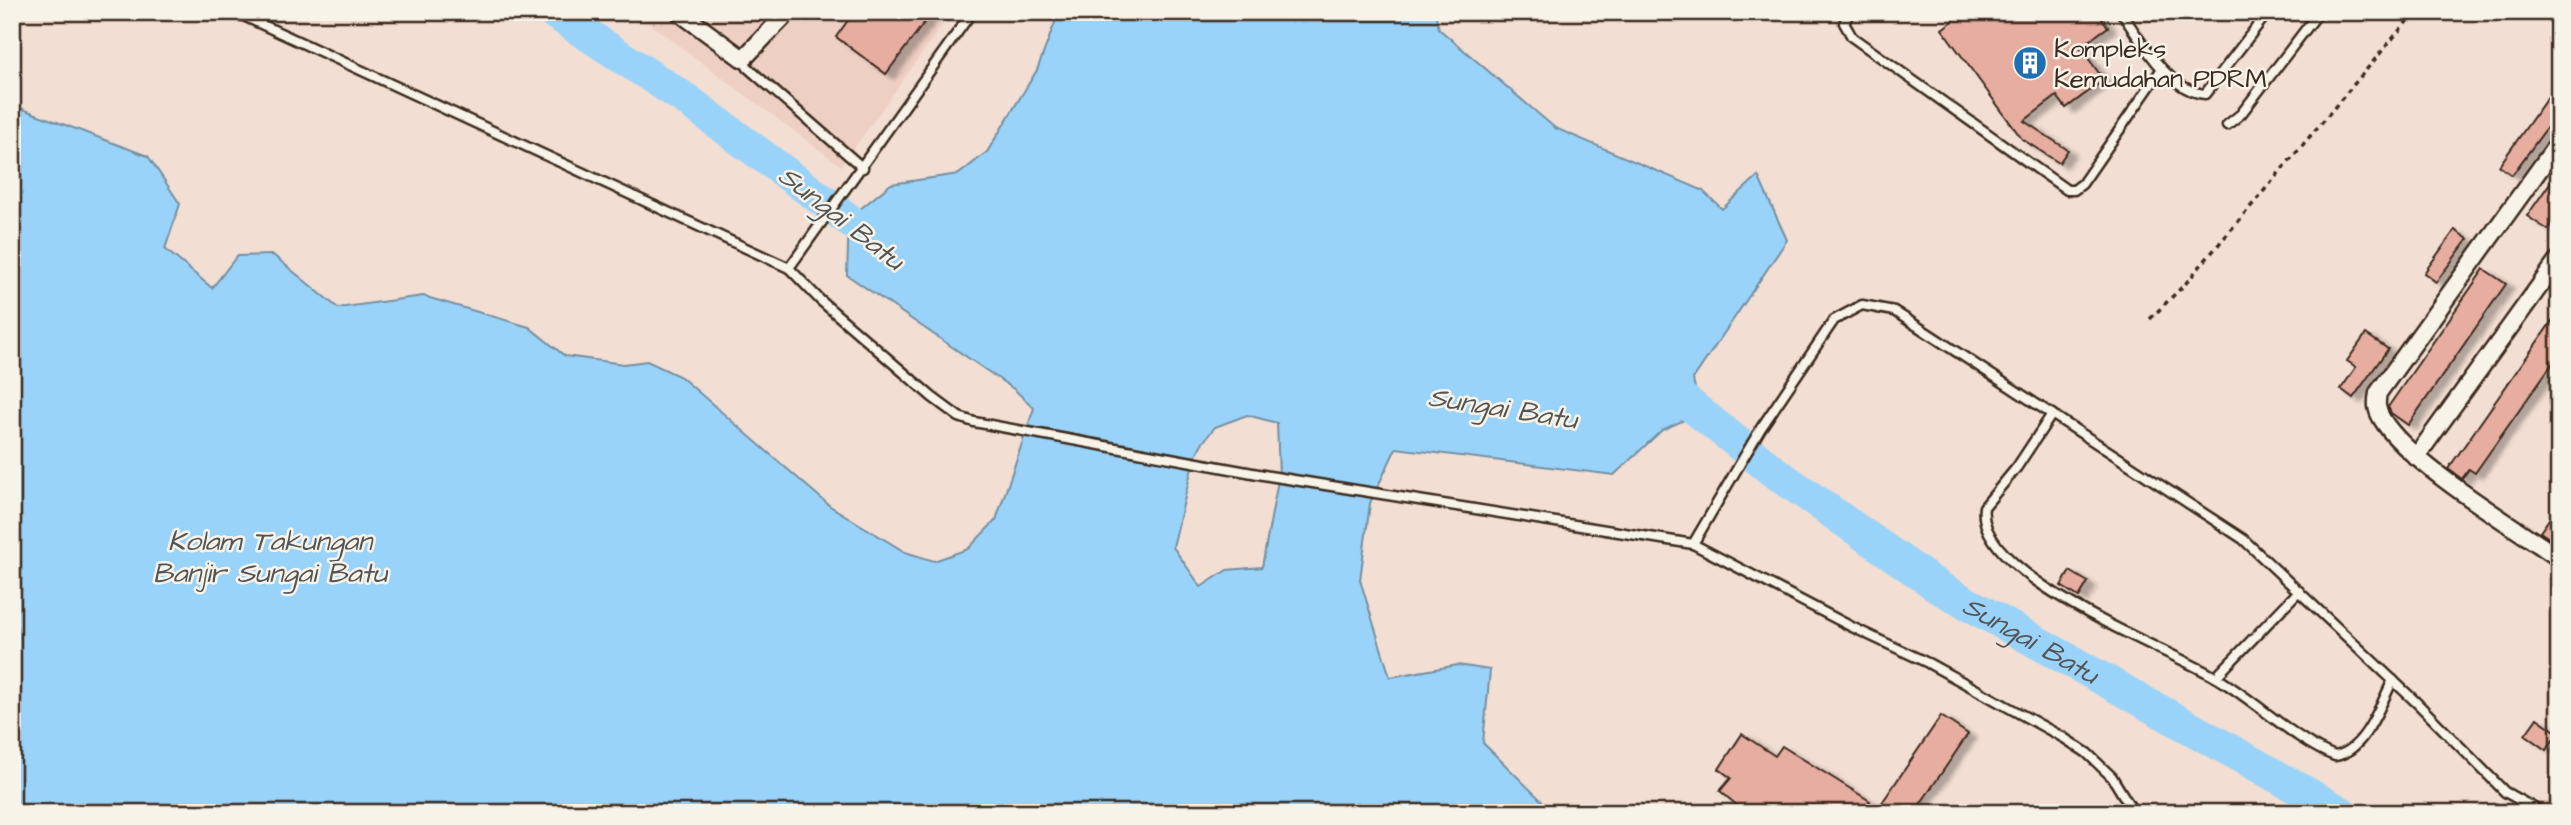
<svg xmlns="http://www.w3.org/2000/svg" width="2571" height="825" font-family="'Architects Daughter',sans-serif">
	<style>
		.built { fill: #eecfc3 }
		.water { fill: #9ad3f9; stroke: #748fa1; stroke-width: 2; fill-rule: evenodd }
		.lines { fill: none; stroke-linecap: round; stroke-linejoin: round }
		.stream { stroke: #748fa1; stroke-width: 5 }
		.river { stroke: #9ad3f9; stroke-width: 33 }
		.building { fill: #e6ada0; stroke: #3b2a1e; stroke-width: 2; filter: url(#shadow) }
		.lane-casing { stroke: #3b2a1e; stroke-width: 13 }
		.street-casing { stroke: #3b2a1e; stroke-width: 21 }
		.path { stroke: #3b2a1e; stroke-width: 3.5; stroke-dasharray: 5 5; stroke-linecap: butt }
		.lane { stroke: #f7f3e8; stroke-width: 8 }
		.street { stroke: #f7f3e8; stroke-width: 16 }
		.labels { text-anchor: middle; stroke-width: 5; stroke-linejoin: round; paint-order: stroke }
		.poi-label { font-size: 26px; fill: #3b2a1e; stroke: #f7f3e8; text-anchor: start }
		.water-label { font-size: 28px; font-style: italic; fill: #535455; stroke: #f7f3e8 }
	</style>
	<defs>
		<filter id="shadow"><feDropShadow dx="8" dy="4.5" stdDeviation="2" flood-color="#0004"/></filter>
	</defs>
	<rect width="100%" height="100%" fill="#f2ded2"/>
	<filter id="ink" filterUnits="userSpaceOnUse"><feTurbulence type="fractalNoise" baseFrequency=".0143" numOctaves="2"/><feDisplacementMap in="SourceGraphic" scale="14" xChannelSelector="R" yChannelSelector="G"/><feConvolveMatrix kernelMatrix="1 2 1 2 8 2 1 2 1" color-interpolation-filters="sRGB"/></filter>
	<g filter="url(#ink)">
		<!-- built -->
		<path class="built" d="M634,12H952L841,166Z"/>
		<!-- water -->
		<path class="water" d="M1059,12H1435L1439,29L1555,128L1702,190L1722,209L1758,176L1787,240L1693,379L1700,413L1662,430L1614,475L1396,448L1370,503L1360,580L1390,677L1458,665L1490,670L1483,743L1554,813H12V105L148,156L180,204L165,249L212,288L237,256L273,255L338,308L423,296L529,327L565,356L624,364L647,361L681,377L830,506L905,552L934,561L968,549L996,520L1034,408L1015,390L847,275L849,218L891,184L959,174L987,152L1037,70ZM1247,415L1277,423L1279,475L1262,567L1227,570L1201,587L1173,547L1194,459L1201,445L1215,427Z"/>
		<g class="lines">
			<!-- stream -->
			<path class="stream" d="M2300,813L2319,800"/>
			<!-- river -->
			<g class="river">
				<path d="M553,12L687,100L883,245"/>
				<path id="s1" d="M1661,406L1684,400L1773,471L1940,588L2342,813"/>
			</g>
		</g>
		<!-- building -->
		<g class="building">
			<path d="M854,12H932L886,74L836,37Z"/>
			<path d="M1965,12H2097L2108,27L2080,47L2104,80L2066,108L2057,96L2024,121L2068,150L2059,163L2022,139L1942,29Z"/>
			<path d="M2559,81V111L2512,175L2499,166Z"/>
			<path d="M2559,170V215L2548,230L2527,216Z"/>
			<path d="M2455,230L2468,239L2436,282L2424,273Z"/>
			<path d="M2484,269L2506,284L2408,425L2391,413L2388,407Z"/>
			<path d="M2559,311V354L2475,473L2469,469L2462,479L2448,469Z"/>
			<path d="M2366,334L2388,349L2353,398L2341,389L2356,367L2347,361Z"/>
			<path d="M2559,505V545L2540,532Z"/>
			<path d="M2070,571L2088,582L2079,597L2061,586Z"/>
			<path d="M1941,716L1968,734L1945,768L1914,813H1875Z"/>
			<path d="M2537,718L2558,733L2546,750L2525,735Z"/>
			<path d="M1742,734L1775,756L1782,746L1870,801L1863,813H1746L1720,791L1731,778L1719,769Z"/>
		</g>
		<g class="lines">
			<!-- lane casing -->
			<g class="lane-casing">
				<g id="lane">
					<path d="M235,12L789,268L820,300L932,397L959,417L974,422L1269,476L1693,544L1852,627L1928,663L2064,738L2087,753L2112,777L2134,813"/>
					<path d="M1850,12L1844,23L1852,37L2067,190H2074L2082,184L2161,70"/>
					<path d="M2121,12C2140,39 2168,91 2205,94L2268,12"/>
					<path d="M743,59L748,68L863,168"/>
					<path d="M2227,125L2241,114L2319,12"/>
					<path d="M789,268L972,12"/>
					<path d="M2052,414L2017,467L1984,507C1974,576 2165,647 2215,677C2251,697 2298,743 2335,756C2365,751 2380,705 2393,680"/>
					<path d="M1693,544L1761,428L1834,320L1862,305L1894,311L2243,539L2417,703L2505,792L2543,813"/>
					<path d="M2216,677L2299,591"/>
				</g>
			</g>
			<!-- street casing -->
			<g class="street-casing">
				<g id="street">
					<path d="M679,12L743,59L788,12"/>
					<path d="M2559,142L2378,393C2376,403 2376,409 2382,419C2408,463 2513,526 2559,558"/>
					<path d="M2416,457L2559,259"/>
				</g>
			</g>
			<!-- path -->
			<path class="path" d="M2150,319L2186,283L2415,12"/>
			<!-- lane -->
			<use href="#lane" class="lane"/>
			<!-- street -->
			<use href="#street" class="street"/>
		</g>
	</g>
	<!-- icons -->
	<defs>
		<g id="building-disc" transform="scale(1.75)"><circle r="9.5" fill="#1f6fb2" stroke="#f7f3e8"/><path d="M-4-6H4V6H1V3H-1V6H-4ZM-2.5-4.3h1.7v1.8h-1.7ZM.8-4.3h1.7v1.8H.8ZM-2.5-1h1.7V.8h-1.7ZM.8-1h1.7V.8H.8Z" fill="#fff"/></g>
	</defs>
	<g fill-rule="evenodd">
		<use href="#building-disc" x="2030" y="63"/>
	</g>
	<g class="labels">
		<!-- poi labels -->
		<g class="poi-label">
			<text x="2054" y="57">Kompleks<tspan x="2054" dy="30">Kemudahan PDRM</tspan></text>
		</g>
		<!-- water labels -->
		<g class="water-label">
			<text transform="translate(842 217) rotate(38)" y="10">Sungai Batu</text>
			<text transform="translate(1503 407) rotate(9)" y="10">Sungai Batu</text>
			<text x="270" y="550">Kolam Takungan<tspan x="270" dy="32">Banjir Sungai Batu</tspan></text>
			<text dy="10" stroke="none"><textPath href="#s1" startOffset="446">Sungai Batu</textPath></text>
		</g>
	</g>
	<!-- margin -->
	<rect width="2571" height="825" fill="none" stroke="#f7f3e8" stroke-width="42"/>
	<rect x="21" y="21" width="2529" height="783" fill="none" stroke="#3b2a1e" stroke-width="2.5" filter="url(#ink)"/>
</svg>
